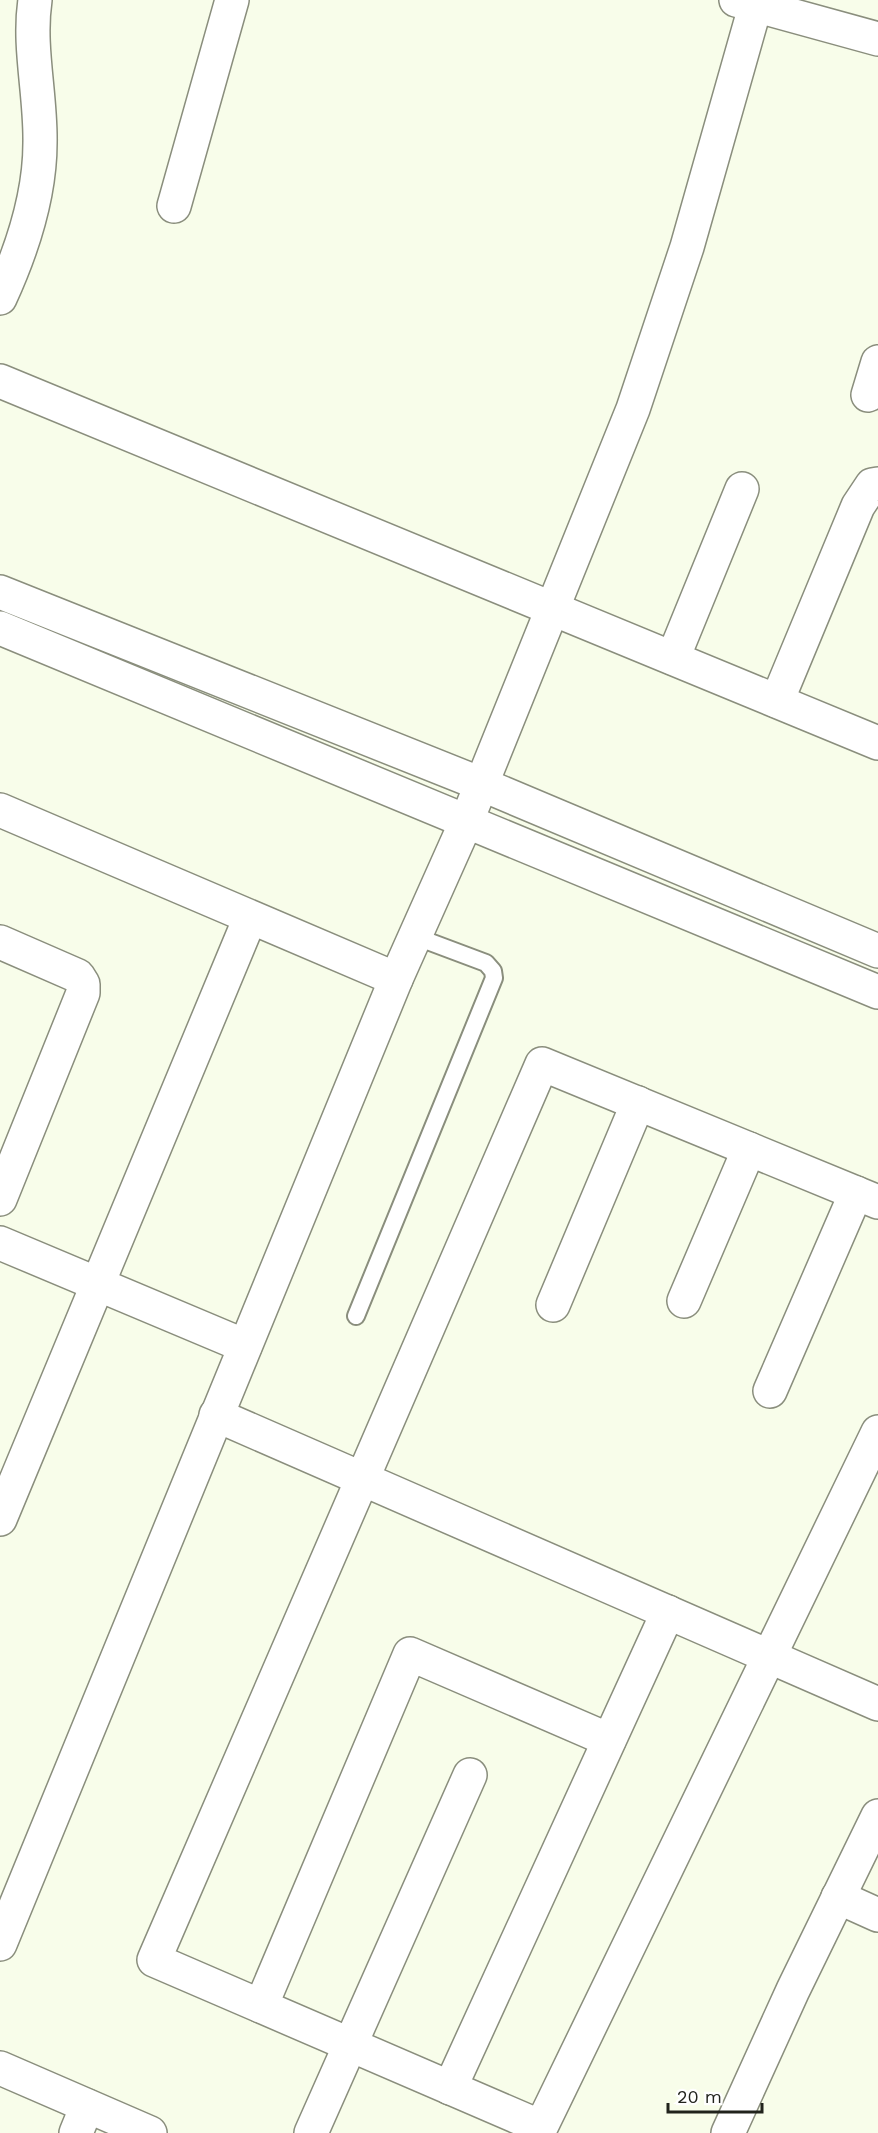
<svg xmlns="http://www.w3.org/2000/svg" width="878" height="2133" font-family="'Work Sans',sans-serif">
	<style>
		.lines { fill: none; stroke-linecap: round; stroke-linejoin: round }
		.service-casing { stroke: #8a8e7d; stroke-width: 20 }
		.minor-casing { stroke: #8a8e7d; stroke-width: 36 }
		.tertiary-casing { stroke: #8a8e7d; stroke-width: 36 }
		.service { stroke: #fff; stroke-width: 16 }
		.minor { stroke: #fff; stroke-width: 33 }
		.tertiary { stroke: #fff; stroke-width: 33 }
	</style>
	<rect width="100%" height="100%" fill="#f8fdea"/>
	<g class="lines">
		<!-- service casing -->
		<g class="service-casing">
			<path id="service" d="M356,1316L494,978L493,971L486,963L414,936"/>
		</g>
		<!-- minor casing -->
		<g class="minor-casing">
			<g id="minor">
				<path d="M736,0L878,39"/>
				<path d="M174,206L232,0"/>
				<path d="M0,298C22,250 40,196 40,143C41,95 28,47 35,0"/>
				<path d="M0,381L878,743"/>
				<path d="M868,395L878,362"/>
				<path d="M673,658L742,489"/>
				<path d="M777,701L858,506L872,485L878,484"/>
				<path d="M0,810L396,979"/>
				<path d="M0,942L78,976L83,984V993L0,1199"/>
				<path d="M878,1202L542,1064L154,1960L541,2127L878,1432"/>
				<path d="M0,1243L245,1346"/>
				<path d="M684,1301L749,1149"/>
				<path d="M553,1305L638,1103"/>
				<path d="M770,1391L856,1193"/>
				<path d="M216,1415L878,1704"/>
				<path d="M0,1519L250,918"/>
				<path d="M838,1897L878,1915"/>
				<path d="M0,1944L396,979L467,820L633,409L687,247L757,0"/>
				<path d="M261,2006L410,1654L609,1740"/>
				<path d="M0,2068L150,2133"/>
				<path d="M450,2088L668,1612"/>
				<path d="M76,2133L87,2106"/>
				<path d="M311,2133L470,1775"/>
			</g>
		</g>
		<!-- tertiary casing -->
		<g class="tertiary-casing">
			<g id="tertiary">
				<path d="M0,592L481,784L878,951"/>
				<path d="M0,628L878,992"/>
				<path d="M728,2133L793,1990L878,1816"/>
			</g>
		</g>
		<!-- service -->
		<use href="#service" class="service"/>
		<!-- minor -->
		<use href="#minor" class="minor"/>
		<!-- tertiary -->
		<use href="#tertiary" class="tertiary"/>
	</g>
	<!-- scale -->
	<path d="M668 2103v9h94v-9" fill="none" stroke="#21231c" stroke-width="3"/>
	<text x="677" y="2103" font-size="18" fill="#21231c" stroke="#ffffff" stroke-width="4.5" paint-order="stroke">20 m</text>
</svg>
